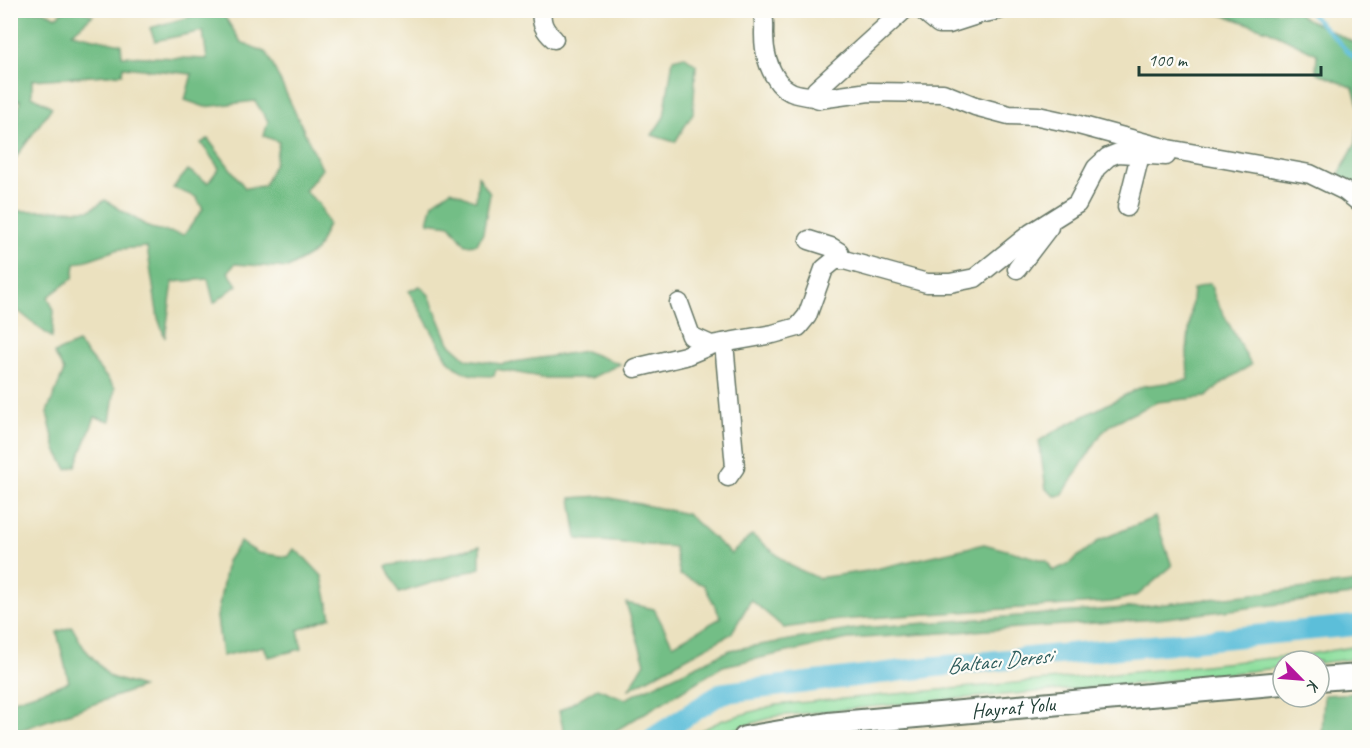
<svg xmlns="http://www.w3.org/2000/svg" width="1370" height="748" font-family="Caveat,sans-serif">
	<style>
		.green { fill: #8fdf9f; stroke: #578e6a; stroke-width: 1.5 }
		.forest { fill: #73be86; stroke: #497e5d; stroke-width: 1.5 }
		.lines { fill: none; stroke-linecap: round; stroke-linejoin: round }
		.stream { stroke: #5bbed9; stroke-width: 4 }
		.river { stroke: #5bbed9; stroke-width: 21 }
		.minor-casing { stroke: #667665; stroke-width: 21 }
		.major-casing { stroke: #667665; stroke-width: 26 }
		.minor { stroke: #fff; stroke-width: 18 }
		.major { stroke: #fff; stroke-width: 22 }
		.labels { text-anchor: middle; stroke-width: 4.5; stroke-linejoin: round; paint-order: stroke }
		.street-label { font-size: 21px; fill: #1f3d34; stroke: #fdfcf7 }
		.water-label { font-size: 22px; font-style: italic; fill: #2e5d5d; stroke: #fdfcf7 }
	</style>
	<rect width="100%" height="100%" fill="#fdfcf7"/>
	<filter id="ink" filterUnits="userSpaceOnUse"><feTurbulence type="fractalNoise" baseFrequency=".0167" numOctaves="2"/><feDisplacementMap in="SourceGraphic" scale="12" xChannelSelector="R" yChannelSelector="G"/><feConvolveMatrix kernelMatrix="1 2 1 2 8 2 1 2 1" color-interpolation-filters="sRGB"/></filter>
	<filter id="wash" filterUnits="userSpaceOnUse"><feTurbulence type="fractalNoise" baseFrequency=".008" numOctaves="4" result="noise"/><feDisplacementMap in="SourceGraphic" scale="24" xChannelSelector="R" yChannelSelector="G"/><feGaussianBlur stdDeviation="1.35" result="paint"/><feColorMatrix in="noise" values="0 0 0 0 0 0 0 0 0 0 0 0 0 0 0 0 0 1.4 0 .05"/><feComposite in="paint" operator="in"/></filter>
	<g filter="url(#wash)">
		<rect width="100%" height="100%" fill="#ebe1bf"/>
		<!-- green -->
		<path class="green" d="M1359,646V658L1319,663V661H1283V667L1148,683L954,699L776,716L709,737H687L723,720L776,705L1167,669L1309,654Z"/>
		<!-- forest -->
		<g class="forest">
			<path d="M14,11H44L56,17L63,11H81L93,15L72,33L121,44L122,56L207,59L203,31L155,41L150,28L210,11H221L241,42L267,53L322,169L305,191L319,204L328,224L316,251L288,268L235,264L228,272L237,285L214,303L208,279L173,282L165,338L158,318L147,247L119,249L75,264L73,278L48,297L54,311L52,338L11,305V211L90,210L105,200L150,228L184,235L203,209L196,197L173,188L188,170L208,183L219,168L201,143L208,139L245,188L264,186L275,162L279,142L264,136L268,121L255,101L205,107L185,100L192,74L123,67L122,74L32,80V96L52,107L12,163L20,100L11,102L10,25H12Z"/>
			<path d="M1211,11H1296L1303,17L1359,45V191L1339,174L1356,143L1359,107L1353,88L1316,72L1317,54L1270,31Z"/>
			<path d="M684,56L696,65L693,113L675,142L652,135L664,117L673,59Z"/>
			<path d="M478,176L490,194L483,233L477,244L466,245L450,225L428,222L433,203L451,190L476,201Z"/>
			<path d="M1210,283L1215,298L1251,365L1225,381L1206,397L1157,402L1113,423L1101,434L1062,495L1055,496L1046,489L1039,441L1057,430L1143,386L1188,380L1187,352L1193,290L1198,287Z"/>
			<path d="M420,286L429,295L449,343L467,359L501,364L585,351L620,364L591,378H546L496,369L494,376C474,376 464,376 449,361L409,291Z"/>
			<path d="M78,343L115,388L110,421L95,417L76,466L67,469L56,450L47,412L64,371L54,353Z"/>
			<path d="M601,496L687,514L731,554L752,535L791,566L818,578L867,571L984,544L1047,561L1053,571L1068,564L1100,540L1155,517L1172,566L1138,595L1111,602L839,620L784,628L751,600L731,634L629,689L645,663L626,603L654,609L673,645L721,618L704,585L680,575L674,547L577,539L571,498Z"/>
			<path d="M240,542L258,553L288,557L294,549L305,558L322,576L331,617L298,630L302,649L268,657L264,646L222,656L217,617L227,561Z"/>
			<path d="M480,546V568L399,593L386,566L440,556Z"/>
			<path d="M1359,582V594L1158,619L848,639L723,666L605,737H565L559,711L597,688L625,699L730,650L861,628L1139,607Z"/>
			<path d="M72,627L84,648L110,677L142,687L12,733L10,732L11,701L69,682L57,632Z"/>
			<path d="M1359,693V737H1322L1324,695Z"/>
		</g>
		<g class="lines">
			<!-- stream -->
			<path class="stream" d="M1307,10L1341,44L1360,65"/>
			<!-- river -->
			<path class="river" d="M653,738L722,693L932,667L1360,625"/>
		</g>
	</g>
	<g filter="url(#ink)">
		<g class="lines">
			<!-- minor casing -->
			<g class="minor-casing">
				<g id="minor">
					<path d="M542,10C540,23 545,31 554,39"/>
					<path d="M762,10C765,19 764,26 764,34C764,51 767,66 777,80C780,85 785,89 791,92C800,96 810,95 819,99L869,92L943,93L975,106L1009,115L1038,116L1075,124L1168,149L1310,174L1345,191L1360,203"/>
					<path d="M922,10L939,24H949L980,14L999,10"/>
					<path d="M813,96L816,90L904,10"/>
					<path d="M1127,207L1140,155"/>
					<path d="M809,240L831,247L839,252L840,260"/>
					<path d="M1017,269L1049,227"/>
					<path d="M679,303L691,336L711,345L773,334L798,327L807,316L824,269L835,260H844L927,283H950L975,278L1031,233L1077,204L1096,168L1108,157L1118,153L1166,156"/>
					<path d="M724,343L735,467L728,477"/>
					<path d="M635,368L685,356L711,345"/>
				</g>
			</g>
			<!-- major casing -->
			<g class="major-casing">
				<g id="major">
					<path d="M1319,679L1360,676"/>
					<path id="s1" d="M745,738L828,724L1283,683"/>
				</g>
			</g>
			<!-- minor -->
			<use href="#minor" class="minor"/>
			<!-- major -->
			<use href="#major" class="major"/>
		</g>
	</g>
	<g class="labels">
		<!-- street labels -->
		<g class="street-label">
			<text dy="7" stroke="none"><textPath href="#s1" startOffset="270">Hayrat Yolu</textPath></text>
		</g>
		<!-- water labels -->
		<g class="water-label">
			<text transform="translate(999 660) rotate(-6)" y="8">Baltacı Deresi</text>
		</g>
	</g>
	<!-- margin -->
	<rect width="1370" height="748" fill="none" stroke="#fdfcf7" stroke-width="36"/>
	<!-- north arrow -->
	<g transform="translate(1301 679) rotate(115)"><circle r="28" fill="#fdfcf7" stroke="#a4b0a9" stroke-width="1.5"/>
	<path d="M0-4.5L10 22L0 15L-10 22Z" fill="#b5179e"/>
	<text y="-9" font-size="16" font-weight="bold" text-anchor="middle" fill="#1f3d34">K</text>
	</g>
	<!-- scale -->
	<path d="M1139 66v9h182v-9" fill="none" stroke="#1f3d34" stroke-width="3"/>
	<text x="1148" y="66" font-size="18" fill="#1f3d34" stroke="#fdfcf7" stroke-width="4.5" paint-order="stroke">100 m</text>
</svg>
